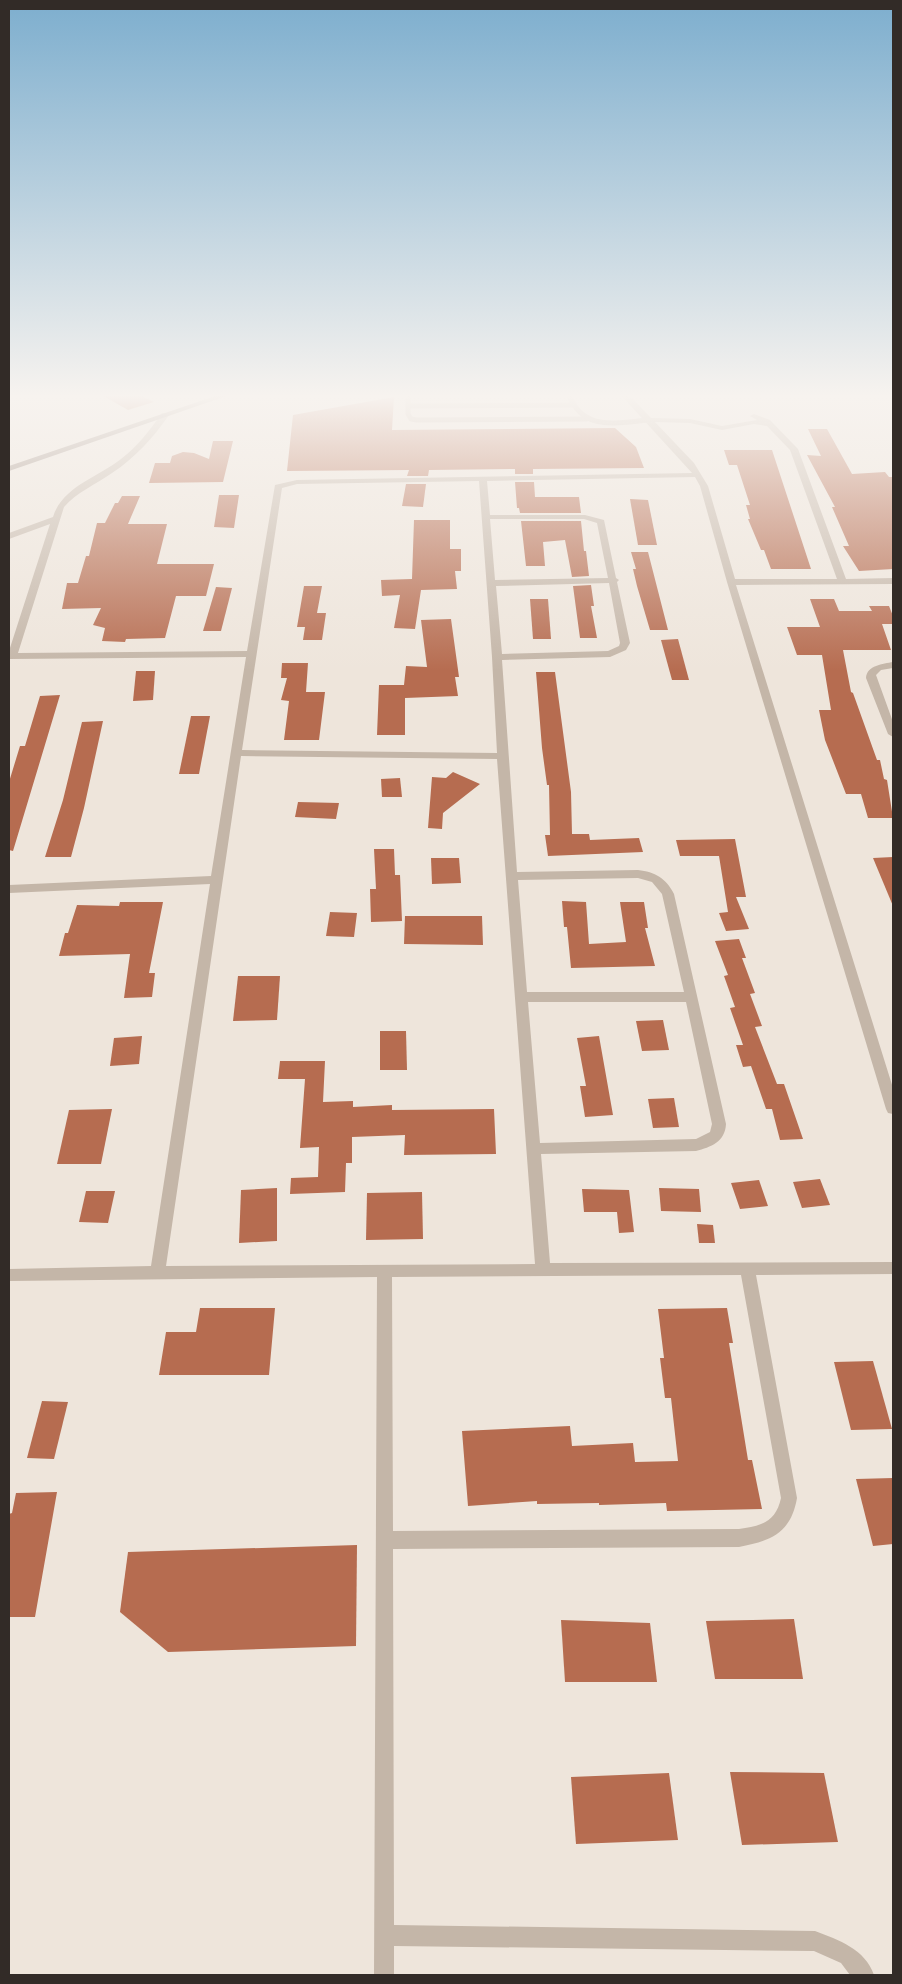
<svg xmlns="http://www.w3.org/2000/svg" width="902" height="1984" font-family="Rubik,sans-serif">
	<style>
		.building { fill: #b66c50 }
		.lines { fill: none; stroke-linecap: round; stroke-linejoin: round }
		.lane { stroke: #c4b6a8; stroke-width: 5 }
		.street { fill: #c4b6a8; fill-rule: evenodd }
		.secondary { fill: #98867a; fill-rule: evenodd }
	</style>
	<rect width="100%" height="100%" fill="#eee5db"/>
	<!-- building -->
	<g class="building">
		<path d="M98,393H136L154,402L128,410Z"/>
		<path d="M394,397L392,430L615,428L636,447L644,468L533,469V474H515V469L429,470L428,476H407L409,470L287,471L293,415Z"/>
		<path d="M808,429H827L852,474L885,472L889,477H893V569L859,571L843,546H849L832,507H835L807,455L821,456Z"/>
		<path d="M213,441H233L223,482L149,483L155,463H170L172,456L183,452L194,453L209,459Z"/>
		<path d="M724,450H772L811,569H771L764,550H761L748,519H750L746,505H750L737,465H729Z"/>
		<path d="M515,482H534L535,497H579L581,513H520L519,508H517Z"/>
		<path d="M406,484H426L423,507L402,506Z"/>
		<path d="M219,495H239L234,528L214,527Z"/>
		<path d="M122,496H140L128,524H167L157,564H214L206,596H176L165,638L126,639L125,642L102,641L105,628L93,625L101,608L62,609L67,583H78L86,556H89L97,523H105L115,503H118Z"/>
		<path d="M630,499L648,500L657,545H638Z"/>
		<path d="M414,520H450V549H461V571H455L457,589L421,590L415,629L394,628L400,595L382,596L381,580L412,579Z"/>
		<path d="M521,521H581L584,551H586L589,576L572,577L565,540L543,542L545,566H526Z"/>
		<path d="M631,552H648L668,630H650L637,586L633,569H636Z"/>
		<path d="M591,585L594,606H591L597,638H580L573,586Z"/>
		<path d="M304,586H322L317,613H326L322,640H303L305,627H297Z"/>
		<path d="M216,587L232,588L221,631H203Z"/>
		<path d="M530,599H548L551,639H533Z"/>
		<path d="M810,599H834L839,611H872L869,606H889L893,616V624H882L891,650H843L851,692L853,693L877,760H880L884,779L887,780L893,818H868L861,794H846L825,740L819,710H831L822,655H797L787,627H820Z"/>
		<path d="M451,619L459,677H455L458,696L405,698V735H377L379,685H404L406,666L427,667L421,620Z"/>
		<path d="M678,639L689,680H672L661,640Z"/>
		<path d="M282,663H308L306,692H325L319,740H284L289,701L281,700L287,678H281Z"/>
		<path d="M136,671H155L153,700L133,701Z"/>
		<path d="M536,672H555L571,792L572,834H589L590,840L639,838L643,852L548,856L545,835H550L549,785H547L542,748Z"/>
		<path d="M60,695L13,851L9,850V782L20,746H25L40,696Z"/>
		<path d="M191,716H210L199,774H179Z"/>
		<path d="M103,721L84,808L71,857H45L63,800L82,722Z"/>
		<path d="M453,772L480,784L443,813L442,829L428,828L432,777L446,778Z"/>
		<path d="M400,778L402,797H382L381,779Z"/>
		<path d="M298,802L339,803L336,819L295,817Z"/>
		<path d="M735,839L746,897H736L749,929L726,931L719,913L728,912L719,856H680L676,840Z"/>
		<path d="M374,849H394L395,875H400L402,921L371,922L370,889H376Z"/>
		<path d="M893,857V906L873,858Z"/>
		<path d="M431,858H459L461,883L432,884Z"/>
		<path d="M562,901L586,902L589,944L626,942L620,902H644L648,928H645L655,966L571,968L567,927H564Z"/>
		<path d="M120,902H163L149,973H155L152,997L124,998L130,954L59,956L65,933H68L77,905L119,906Z"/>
		<path d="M330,912L357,913L354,937L326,936Z"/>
		<path d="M405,916H482L483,945L404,944Z"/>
		<path d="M739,939L746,958H742L755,993L750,994L762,1026L755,1027L777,1084H784L803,1139L780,1140L772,1109H766L751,1066L743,1067L736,1045H743L730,1008L735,1007L724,976L728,975L715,941Z"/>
		<path d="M238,976H280L277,1020L233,1021Z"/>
		<path d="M663,1020L669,1050L642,1051L636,1021Z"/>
		<path d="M380,1031H406L407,1070H380Z"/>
		<path d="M142,1036L139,1064L110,1066L114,1038Z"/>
		<path d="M599,1036L613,1115L585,1117L580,1086H586L577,1038Z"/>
		<path d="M280,1061H325L323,1102L353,1101V1107L392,1105V1110L494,1109L496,1154L404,1155L405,1135L352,1137V1163H346L345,1192L290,1194L291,1178L318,1177L319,1147L300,1148L305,1079H278Z"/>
		<path d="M674,1098L679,1127L653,1128L648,1099Z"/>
		<path d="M112,1109L101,1164H57L69,1110Z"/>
		<path d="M820,1179L830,1205L802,1208L793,1182Z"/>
		<path d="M759,1180L768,1206L740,1209L731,1183Z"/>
		<path d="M277,1188V1241L239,1243L241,1190Z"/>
		<path d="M659,1188L699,1189L701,1212L661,1211Z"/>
		<path d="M582,1189L629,1190L634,1232L619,1233L617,1212H584Z"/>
		<path d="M86,1191H115L108,1223L79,1222Z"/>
		<path d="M422,1192L423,1239L366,1240L367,1193Z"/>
		<path d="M697,1224L713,1225L715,1243H699Z"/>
		<path d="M200,1308H275L269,1375H159L166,1332H196Z"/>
		<path d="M727,1308L733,1343H729L748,1460H752L762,1509L667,1511L666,1503L599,1505V1503L537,1504V1501L468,1506L462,1431L570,1426L572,1446L633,1443L635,1462L678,1461L671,1398H665L660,1358H664L658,1309Z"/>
		<path d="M873,1361L892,1429L851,1430L834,1362Z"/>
		<path d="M42,1401L68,1402L54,1459L27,1458Z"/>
		<path d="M893,1478V1544L873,1546L856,1479Z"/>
		<path d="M57,1492L35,1617H9V1514L12,1513L16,1493Z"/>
		<path d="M357,1545L356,1646L168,1652L120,1612L128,1552Z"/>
		<path d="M794,1619L803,1679H715L706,1621Z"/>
		<path d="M561,1620L650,1623L657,1682H565Z"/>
		<path d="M730,1772L824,1773L838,1842L742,1845Z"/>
		<path d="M669,1773L678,1840L576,1844L571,1777Z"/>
	</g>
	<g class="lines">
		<!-- lane -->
		<g class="lane">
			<path d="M408,393V414L411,419L417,420L587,419"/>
			<path d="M568,393C583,432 614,423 649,420"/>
			<path d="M408,406L573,405"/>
		</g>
		<!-- street -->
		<g class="street">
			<path d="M619,393H627L651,418L690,419L722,426L757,420L750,416L754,414L770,420L798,449L846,579L893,578V584L736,585L893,1088V1114L888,1113L886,1109L727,582L700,486L695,477L487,481L490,515H585L604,520L616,578L619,580L617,582L630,643L626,650L610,657L502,660L517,872L638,870C655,872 666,878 674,894L726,1124C725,1142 711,1147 696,1151L541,1154L550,1263L893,1262V1274L756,1275L797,1498C791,1533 771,1541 739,1547L393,1549L394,1925L815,1931C839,1940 865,1949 874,1975H850L841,1963L814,1951L394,1946V1975H374L377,1277L9,1281V1269L151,1266L210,884L9,893V885L211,876L246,657L9,659V651L50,524L9,539V533L53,517C62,487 98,477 121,459C138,446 150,430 162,413H168L169,415C153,438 135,458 112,473C95,485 77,492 64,507L18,653L247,651L275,485L297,480L692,473ZM655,422L690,423L722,430L754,424L767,426L790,450L837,579H735L708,486L694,463ZM479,481L492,657L497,753L242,750L282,488L297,484ZM490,519H584L597,523L608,578L495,580ZM609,583L620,643L619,646L608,651L502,654L496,586ZM241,756L497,759L535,1264L166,1266ZM638,878L652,882L662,894L684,992H527L518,880ZM528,1002H686L712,1124L710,1132L696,1139L540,1143ZM741,1275L781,1498C776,1522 761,1526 739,1529L393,1531L392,1277Z"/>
			<path d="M893,662V668L881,670L876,675L893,722V737L888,734L866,678C867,665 883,664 893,662Z"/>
		</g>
		<!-- secondary -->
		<path class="secondary" d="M224,393H235L9,471V466Z"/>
	</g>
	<!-- sky -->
	<linearGradient id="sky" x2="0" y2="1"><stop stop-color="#7daece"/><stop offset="0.59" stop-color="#f7f3ef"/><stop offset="1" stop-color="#f7f3ef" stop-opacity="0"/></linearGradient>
	<rect width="902" height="671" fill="url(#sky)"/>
	<!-- border -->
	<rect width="902" height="1984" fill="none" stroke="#322b27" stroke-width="20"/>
</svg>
